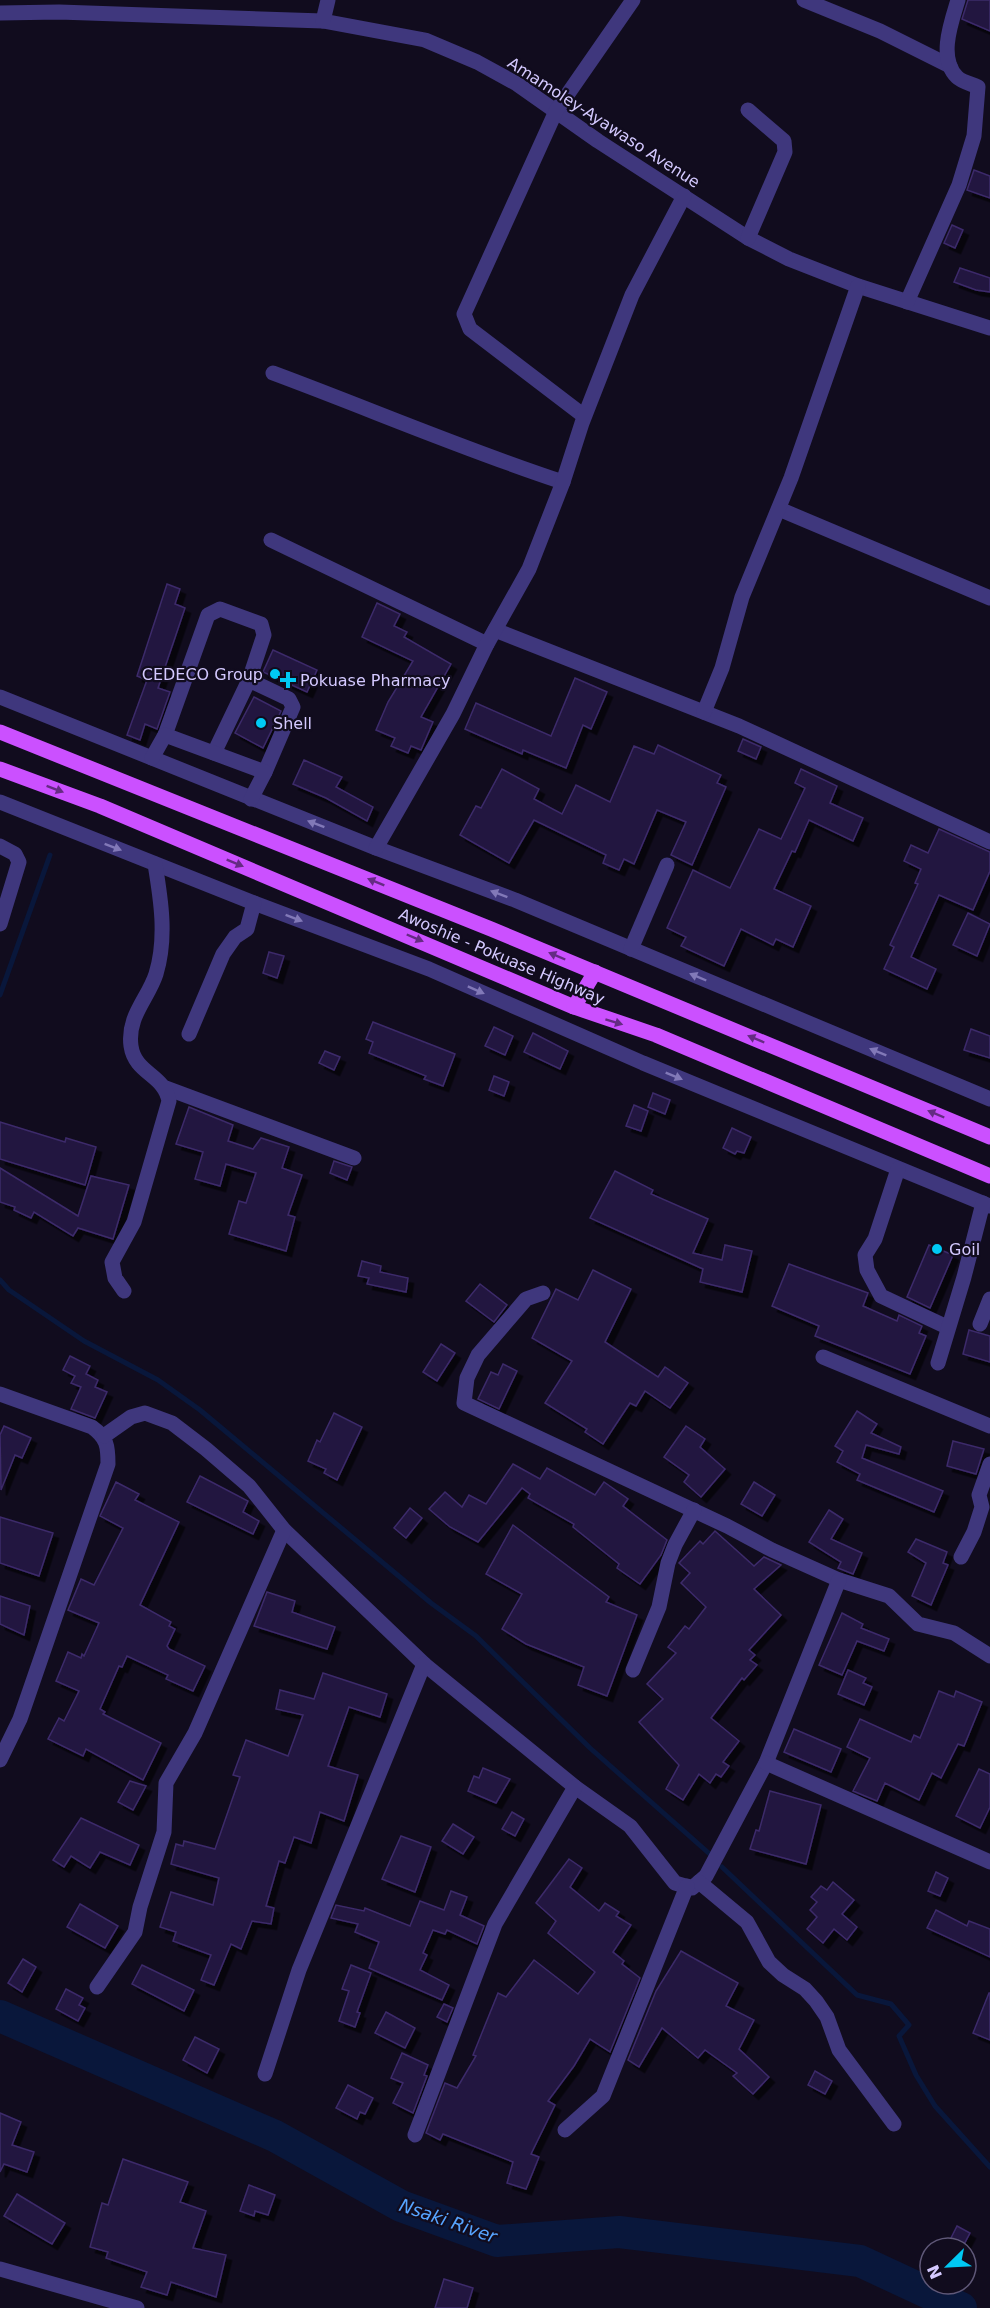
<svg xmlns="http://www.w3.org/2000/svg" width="990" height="2308" font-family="'DejaVu Sans',sans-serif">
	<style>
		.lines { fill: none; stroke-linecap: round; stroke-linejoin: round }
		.stream { stroke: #09173b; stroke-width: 5 }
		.river { stroke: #09173b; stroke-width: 32 }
		.building { fill: #23183f; stroke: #3c2a6b; stroke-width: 1.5; filter: url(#shadow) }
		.minor { stroke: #3f377d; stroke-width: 15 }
		.major { stroke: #cb50ff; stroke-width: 15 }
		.oneway { fill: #652b83 }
		.oneway2 { fill: #8279b8 }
		.poi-dot { fill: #00c9f4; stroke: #110c1e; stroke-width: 2 }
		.labels { text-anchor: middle; stroke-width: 4.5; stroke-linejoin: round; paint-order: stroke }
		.street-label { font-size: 16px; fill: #d4c9ff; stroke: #110c1e }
		.poi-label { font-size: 16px; fill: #d4c9ff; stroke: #110c1e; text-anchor: start }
		.water-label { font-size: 18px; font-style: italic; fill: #57a4ff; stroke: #110c1e }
	</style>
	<defs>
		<filter id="shadow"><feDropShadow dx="5.5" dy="5.5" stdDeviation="0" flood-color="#0009"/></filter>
	</defs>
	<rect width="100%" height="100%" fill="#110c1e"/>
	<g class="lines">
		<!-- stream -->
		<g class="stream">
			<path d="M0,995L50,855"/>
			<path d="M0,1280L9,1290L84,1341L158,1380L200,1410L431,1603L476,1636L590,1748L712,1856"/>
			<path d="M722,1867L857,1995L891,2004L909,2025L899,2036L916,2075L935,2106L990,2167"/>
		</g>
		<!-- river -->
		<path class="river" d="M0,2016L275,2136L401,2206L497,2241L619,2232L860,2261L961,2308"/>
	</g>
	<!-- building -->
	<g class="building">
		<path d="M990,0V31L962,19L968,0Z"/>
		<path d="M974,170L990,176V198L967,190Z"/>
		<path d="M952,225L963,230L955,248L944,243Z"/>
		<path d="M960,268L990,278V292L976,290L954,282Z"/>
		<path d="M167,584L180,589L175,604L185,608L158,688L170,692L157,729L145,724L140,740L127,735L147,680L137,676Z"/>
		<path d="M377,603L400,614L394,626L407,632L404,637L451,664L421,717L433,722L421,750L411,746L408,753L391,746L395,738L376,730L388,702L413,661L362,637Z"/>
		<path d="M273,650L317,670L307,692L263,672Z"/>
		<path d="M575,678L607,692L591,729L583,725L566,768L523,750L522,754L465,729L476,703L551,736Z"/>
		<path d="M254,697L281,711L263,748L235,733Z"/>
		<path d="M743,739L761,747L756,759L738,751Z"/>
		<path d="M658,745L721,775L717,783L726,787L692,865L671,855L686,822L657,810L634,864L624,859L619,870L603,863L606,855L534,820L509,863L460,835L476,806L481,808L502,769L539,789L534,799L562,814L576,785L610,802L634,746L654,754Z"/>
		<path d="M304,760L342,777L336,787L373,807L367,821L326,798L293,784Z"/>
		<path d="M801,769L837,786L830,803L863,818L853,841L809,820L795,852L792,851L774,889L811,906L793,947L776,939L773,945L741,929L724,966L681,946L686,937L667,928L693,870L730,888L759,829L781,839L805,788L795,783Z"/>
		<path d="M939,829L990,852V871L973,910L939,895L911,957L936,969L927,989L884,969L894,947L890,945L918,884L915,883L921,869L904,861L911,845L928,853Z"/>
		<path d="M968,913L990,924L977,956L953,945Z"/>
		<path d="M269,952L284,956L277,978L263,973Z"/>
		<path d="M373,1022L455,1054L443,1086L424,1079L426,1076L369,1053L373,1042L366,1039Z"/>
		<path d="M494,1027L513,1036L505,1055L485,1046Z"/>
		<path d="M971,1029L990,1036V1058L964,1050Z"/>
		<path d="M533,1033L568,1051L560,1069L524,1052Z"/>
		<path d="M325,1051L340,1057L334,1070L319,1063Z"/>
		<path d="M494,1076L509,1082L504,1096L489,1090Z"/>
		<path d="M653,1093L670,1100L665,1114L648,1107Z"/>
		<path d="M634,1105L648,1111L641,1131L626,1126Z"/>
		<path d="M189,1107L233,1125L228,1141L253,1149L261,1138L289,1147L282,1168L302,1175L288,1215L295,1217L286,1251L229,1234L239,1201L246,1203L256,1173L226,1164L220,1186L195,1179L203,1152L176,1144Z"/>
		<path d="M0,1122L65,1142L66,1138L96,1147L85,1185L0,1159Z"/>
		<path d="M732,1128L751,1137L744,1153L737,1151L735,1154L723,1148Z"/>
		<path d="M334,1161L352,1167L347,1180L330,1173Z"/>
		<path d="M0,1168L78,1216L91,1176L129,1185L113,1239L78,1228L73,1236L34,1212L31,1218L14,1210L15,1207L0,1202Z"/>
		<path d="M615,1171L653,1190L651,1194L708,1219L693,1253L722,1260L725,1245L752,1251L742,1292L700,1282L703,1269L590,1218Z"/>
		<path d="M929,1245L953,1255L930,1308L907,1297Z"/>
		<path d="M362,1261L381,1266L380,1272L408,1278L406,1292L367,1284L369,1278L358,1276Z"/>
		<path d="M789,1264L868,1293L863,1306L897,1321L899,1315L922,1326L919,1333L926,1336L910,1374L815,1336L819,1326L772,1306Z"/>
		<path d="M593,1270L631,1289L605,1342L658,1377L665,1367L688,1383L670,1408L645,1391L636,1406L630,1403L603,1444L585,1432L587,1429L545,1403L572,1361L532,1338L556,1289L578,1300Z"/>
		<path d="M480,1284L507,1305L494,1322L466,1301Z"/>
		<path d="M969,1330L990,1336V1362L963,1354Z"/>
		<path d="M441,1344L455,1353L437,1381L423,1372Z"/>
		<path d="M70,1356L90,1366L86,1374L98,1380L95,1387L107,1392L95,1418L71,1409L81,1387L71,1383L75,1376L63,1370Z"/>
		<path d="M503,1364L517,1371L499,1409L478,1399L491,1372L498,1375Z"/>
		<path d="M857,1411L877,1424L871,1433L901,1447L899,1454L866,1445L862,1458L943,1491L934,1512L857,1480L860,1474L837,1462L843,1451L835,1446Z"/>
		<path d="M334,1413L362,1427L337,1480L324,1473L326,1469L308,1461L317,1440L320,1442Z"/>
		<path d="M4,1426L31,1438L22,1458L15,1455L1,1490L0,1435Z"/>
		<path d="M686,1426L705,1439L700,1447L725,1469L701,1497L684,1482L689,1475L664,1457Z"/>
		<path d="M953,1441L984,1449L976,1474L947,1466Z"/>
		<path d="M513,1464L540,1479L547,1468L595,1495L604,1482L628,1499L623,1506L667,1540L661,1555L640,1584L617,1568L619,1564L573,1527L574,1524L528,1498L530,1494L522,1488L478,1542L450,1527L429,1509L445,1492L462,1507L469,1495L486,1504Z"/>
		<path d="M200,1476L248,1501L243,1512L259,1521L253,1534L187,1502Z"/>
		<path d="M116,1482L139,1494L135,1500L179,1522L140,1605L171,1622L169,1626L175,1629L167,1646L169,1649L205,1666L193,1691L166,1679L168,1675L127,1656L122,1667L119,1666L100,1709L105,1712L103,1714L161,1743L143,1780L86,1749L83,1756L48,1739L59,1718L64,1721L79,1691L56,1681L68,1652L81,1658L82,1654L84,1656L99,1623L68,1610L81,1579L94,1585L123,1528L100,1516Z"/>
		<path d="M754,1482L775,1495L762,1516L741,1504Z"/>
		<path d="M410,1508L422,1518L406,1538L394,1528Z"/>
		<path d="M829,1510L843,1519L831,1539L862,1553L853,1574L838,1568L841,1562L809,1542Z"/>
		<path d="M0,1517L53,1533L39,1576L0,1563Z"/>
		<path d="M513,1525L609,1597L606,1602L637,1615L607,1696L578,1685L584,1667L526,1644L502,1629L522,1594L486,1574Z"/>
		<path d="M715,1531L754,1566L764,1557L781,1565L754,1589L781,1615L749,1650L755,1655L750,1660L757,1665L744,1680L742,1678L711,1718L739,1741L723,1762L729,1766L721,1777L716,1774L710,1783L699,1774L683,1800L666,1789L679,1765L639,1722L663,1699L647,1684L676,1653L668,1647L685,1626L689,1629L706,1607L681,1583L690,1573L679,1563L700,1541L703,1544Z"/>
		<path d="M916,1539L947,1552L943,1563L948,1565L931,1605L912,1596L926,1563L908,1552Z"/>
		<path d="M267,1592L295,1601L292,1612L335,1627L327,1649L254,1626Z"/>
		<path d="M0,1596L30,1606L24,1635L0,1624Z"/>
		<path d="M842,1613L863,1624L861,1628L889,1639L884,1651L857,1641L842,1675L819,1665Z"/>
		<path d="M848,1670L866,1678L863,1683L872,1687L864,1705L838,1694Z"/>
		<path d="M323,1673L387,1694L380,1717L349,1707L328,1766L358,1775L344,1821L320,1812L311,1843L294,1837L285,1863L279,1861L266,1906L274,1908L271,1924L252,1921L241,1949L231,1944L214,1985L201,1980L211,1955L173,1941L176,1932L160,1927L171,1892L213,1905L219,1878L171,1864L176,1844L183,1846L184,1841L215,1849L240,1777L233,1775L246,1740L288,1756L303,1715L276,1709L280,1690L314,1699Z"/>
		<path d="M939,1691L954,1697L956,1691L982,1702L964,1746L958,1744L941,1778L932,1773L919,1800L885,1783L877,1801L853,1791L870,1758L847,1747L860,1719L911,1742L914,1735L920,1738Z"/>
		<path d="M794,1729L841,1749L831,1772L784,1752Z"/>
		<path d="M483,1768L510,1779L496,1803L468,1791L474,1776L479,1778Z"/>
		<path d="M979,1769L990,1774V1807L980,1828L956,1816Z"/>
		<path d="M130,1781L146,1786L133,1810L118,1802Z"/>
		<path d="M770,1791L821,1805L806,1864L750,1849L756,1830L759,1831Z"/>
		<path d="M512,1812L524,1819L515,1836L502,1829Z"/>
		<path d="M81,1818L139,1845L130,1865L100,1852L90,1868L71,1856L64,1867L53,1860Z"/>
		<path d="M453,1824L474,1837L463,1854L442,1841Z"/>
		<path d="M401,1836L431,1847L415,1892L382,1879Z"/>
		<path d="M569,1859L582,1868L570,1887L599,1911L605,1903L619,1912L616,1916L631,1925L613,1952L624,1961L622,1964L640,1978L610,2052L590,2039L574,2066L548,2101L555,2105L531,2154L539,2157L526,2189L507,2183L513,2162L443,2134L440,2140L426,2133L445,2083L457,2088L476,2056L473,2055L498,1993L506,1997L534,1960L578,1994L595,1972L548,1933L556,1921L536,1903Z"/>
		<path d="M936,1872L948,1878L940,1896L928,1891Z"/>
		<path d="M833,1882L854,1900L842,1914L857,1927L847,1940L834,1929L823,1943L807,1929L817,1917L810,1910L817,1902L811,1897L821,1886L827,1890Z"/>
		<path d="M451,1891L467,1897L460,1915L484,1926L477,1944L447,1930L445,1934L433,1930L423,1953L427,1955L420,1970L449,1985L442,2000L369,1968L379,1942L355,1932L358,1924L331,1918L336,1905L364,1911L365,1908L410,1926L420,1901L444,1910Z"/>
		<path d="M80,1904L118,1926L105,1948L67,1927Z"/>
		<path d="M936,1910L967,1926L969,1921L990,1929V1957L927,1928Z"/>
		<path d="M681,1951L738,1983L726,2006L754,2020L739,2049L769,2077L753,2094L733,2076L737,2073L705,2050L698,2058L662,2028L639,2067L628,2060L656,1991Z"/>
		<path d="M23,1959L36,1967L22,1992L8,1983Z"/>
		<path d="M142,1965L194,1990L184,2011L132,1984Z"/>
		<path d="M351,1965L371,1973L357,2012L360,2013L355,2027L339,2021L349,1991L342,1989Z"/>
		<path d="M66,1989L83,1998L79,2005L85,2008L78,2021L56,2009Z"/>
		<path d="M989,1993H990V2040L973,2033Z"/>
		<path d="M444,2004L453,2008L447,2022L437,2017Z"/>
		<path d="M386,2012L415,2028L405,2048L375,2033Z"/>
		<path d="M195,2037L219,2049L207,2073L183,2060Z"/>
		<path d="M402,2053L428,2065L424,2075L427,2076L413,2113L393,2103L403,2083L391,2078Z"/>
		<path d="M815,2071L832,2081L825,2094L808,2085Z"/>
		<path d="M348,2085L373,2098L365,2114L360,2112L357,2119L336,2108Z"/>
		<path d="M0,2113L21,2122L12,2145L34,2152L27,2172L4,2164L0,2172Z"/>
		<path d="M123,2159L188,2182L180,2202L206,2211L193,2248L226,2255L216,2297L171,2282L167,2295L141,2287L147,2272L106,2258L108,2252L90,2247L102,2203L108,2205Z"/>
		<path d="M249,2185L275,2195L268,2215L255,2211L254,2216L240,2211Z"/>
		<path d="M17,2194L65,2223L52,2244L4,2216Z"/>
		<path d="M957,2226L970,2233L962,2248H946Z"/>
		<path d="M444,2279L473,2288L467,2308H435Z"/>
	</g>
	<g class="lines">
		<!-- minor -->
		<g class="minor">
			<path d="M804,0L880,31L950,66"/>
			<path d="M0,13L59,12L323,21L425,40L477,62L517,84L598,141L748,238L789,259L858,286L990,328"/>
			<path d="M323,21L328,0"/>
			<path d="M748,238L785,152L784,141L748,110"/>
			<path d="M907,302L959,185L974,136L978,87C972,84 962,82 957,77C938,58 951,23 958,0"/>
			<path d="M273,373C370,409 465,450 563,482"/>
			<path d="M584,416L470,329L464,314L556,111L633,0"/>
			<path d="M779,509L990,598"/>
			<path d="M271,540L487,644"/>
			<path d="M495,630L739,726L990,842"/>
			<path d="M0,697L376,848L515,900L990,1099"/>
			<path d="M704,712L722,668L742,597L791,478L858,286"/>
			<path d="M165,735L208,615L220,609L261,624L264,635L249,680"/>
			<path d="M214,753L249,680L289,699L293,707L265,772"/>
			<path d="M152,758L165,735L265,772L251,799"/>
			<path d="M0,802L254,903L429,969L643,1063L990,1206"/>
			<path d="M0,846L15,854L19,862L0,924"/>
			<path d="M376,848L453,714L487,644L529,569L563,482L582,423L632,295L684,196"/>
			<path d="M631,949L667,865"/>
			<path d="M189,1034L223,954L235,937L247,929L254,903"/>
			<path d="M166,1088L354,1158"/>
			<path d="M898,1169L875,1239L865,1255L867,1270L881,1296L947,1327"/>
			<path d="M124,1291L115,1278L112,1262L134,1222L169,1101C164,1074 135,1074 131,1046C127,1016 148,999 156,974C167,938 161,900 155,864"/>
			<path d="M543,1293L526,1299L478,1355L467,1378L464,1403L727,1526L772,1550L839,1580L889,1596L918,1624L954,1633L990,1656"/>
			<path d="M980,1324L990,1299"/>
			<path d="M823,1357L990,1426"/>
			<path d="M938,1363L964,1277L983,1203"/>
			<path d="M0,1394L92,1427C107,1438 108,1446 108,1464L20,1719L0,1760"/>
			<path d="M104,1436L131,1417L145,1413L172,1423L206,1449L249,1486L284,1530L424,1664L575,1787L630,1826L675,1883L692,1888L706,1876L766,1763L839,1580"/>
			<path d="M961,1557L974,1532L982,1507L979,1495L990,1464"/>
			<path d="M633,1670L659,1607L668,1563L675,1545L694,1510"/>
			<path d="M766,1763L990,1862"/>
			<path d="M699,1882L747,1922L769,1962L783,1975L805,1989L816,2001L827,2017L839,2050L894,2124"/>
			<path d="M97,1987L135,1932L140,1907L164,1832L166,1783L195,1733L284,1530"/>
			<path d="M265,2074L299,1970L424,1664"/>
			<path d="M565,2130L603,2096L687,1886"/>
			<path d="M415,2135L495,1924L575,1787"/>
			<path d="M0,2269L137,2308"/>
		</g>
		<!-- major -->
		<g class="major">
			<path d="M0,732L491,929L990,1137"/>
			<path d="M0,769L100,806L574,1007L656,1035L990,1176"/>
			<path d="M574,1007L595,972"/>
		</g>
	</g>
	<!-- one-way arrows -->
	<defs><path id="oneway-solid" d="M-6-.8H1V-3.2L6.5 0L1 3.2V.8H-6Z" transform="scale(1.5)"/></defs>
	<g class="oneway">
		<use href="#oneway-solid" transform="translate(55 789) rotate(21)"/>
		<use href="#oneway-solid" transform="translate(235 863) rotate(22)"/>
		<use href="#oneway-solid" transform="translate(376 882) rotate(-158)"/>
		<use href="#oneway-solid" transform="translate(415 938) rotate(23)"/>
		<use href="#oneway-solid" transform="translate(557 956) rotate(-157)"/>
		<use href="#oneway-solid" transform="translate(614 1022) rotate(17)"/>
		<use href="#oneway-solid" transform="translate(756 1039) rotate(-157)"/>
		<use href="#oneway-solid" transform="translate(936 1114) rotate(-157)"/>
	</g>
	<g class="oneway2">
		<use href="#oneway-solid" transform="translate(316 824) rotate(-159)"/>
		<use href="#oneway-solid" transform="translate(113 847) rotate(21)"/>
		<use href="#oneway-solid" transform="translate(499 894) rotate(-159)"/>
		<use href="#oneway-solid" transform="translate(294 918) rotate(21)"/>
		<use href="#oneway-solid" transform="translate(698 977) rotate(-157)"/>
		<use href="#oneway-solid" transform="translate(476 990) rotate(24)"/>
		<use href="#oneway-solid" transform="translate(878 1052) rotate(-158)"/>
		<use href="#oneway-solid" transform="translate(674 1076) rotate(22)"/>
	</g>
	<!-- markers -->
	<g class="poi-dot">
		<circle cx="275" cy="674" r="6"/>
		<path d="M285 671h6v6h6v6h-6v6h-6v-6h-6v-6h6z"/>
		<circle cx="261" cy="723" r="6"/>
		<circle cx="937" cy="1249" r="6"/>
	</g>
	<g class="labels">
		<!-- street labels -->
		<g class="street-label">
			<text transform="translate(604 122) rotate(33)" y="6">Amamoley-Ayawaso Avenue</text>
			<text transform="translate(502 956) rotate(23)" y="6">Awoshie - Pokuase Highway</text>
		</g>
		<!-- poi labels -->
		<g class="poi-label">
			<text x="263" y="680" text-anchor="end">CEDECO Group</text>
			<text x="300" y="686">Pokuase Pharmacy</text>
			<text x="273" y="729">Shell</text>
			<text x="949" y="1255">Goil</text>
		</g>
		<!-- water labels -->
		<g class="water-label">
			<text transform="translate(448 2221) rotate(19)" y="6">Nsaki River</text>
		</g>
	</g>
	<!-- north arrow -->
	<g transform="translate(948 2266) rotate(246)"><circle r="28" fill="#110c1e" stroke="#5f5878" stroke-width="1.5"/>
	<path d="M0-4.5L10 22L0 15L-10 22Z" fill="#00c9f4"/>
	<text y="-9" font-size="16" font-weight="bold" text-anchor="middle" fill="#d4c9ff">N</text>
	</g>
</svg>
